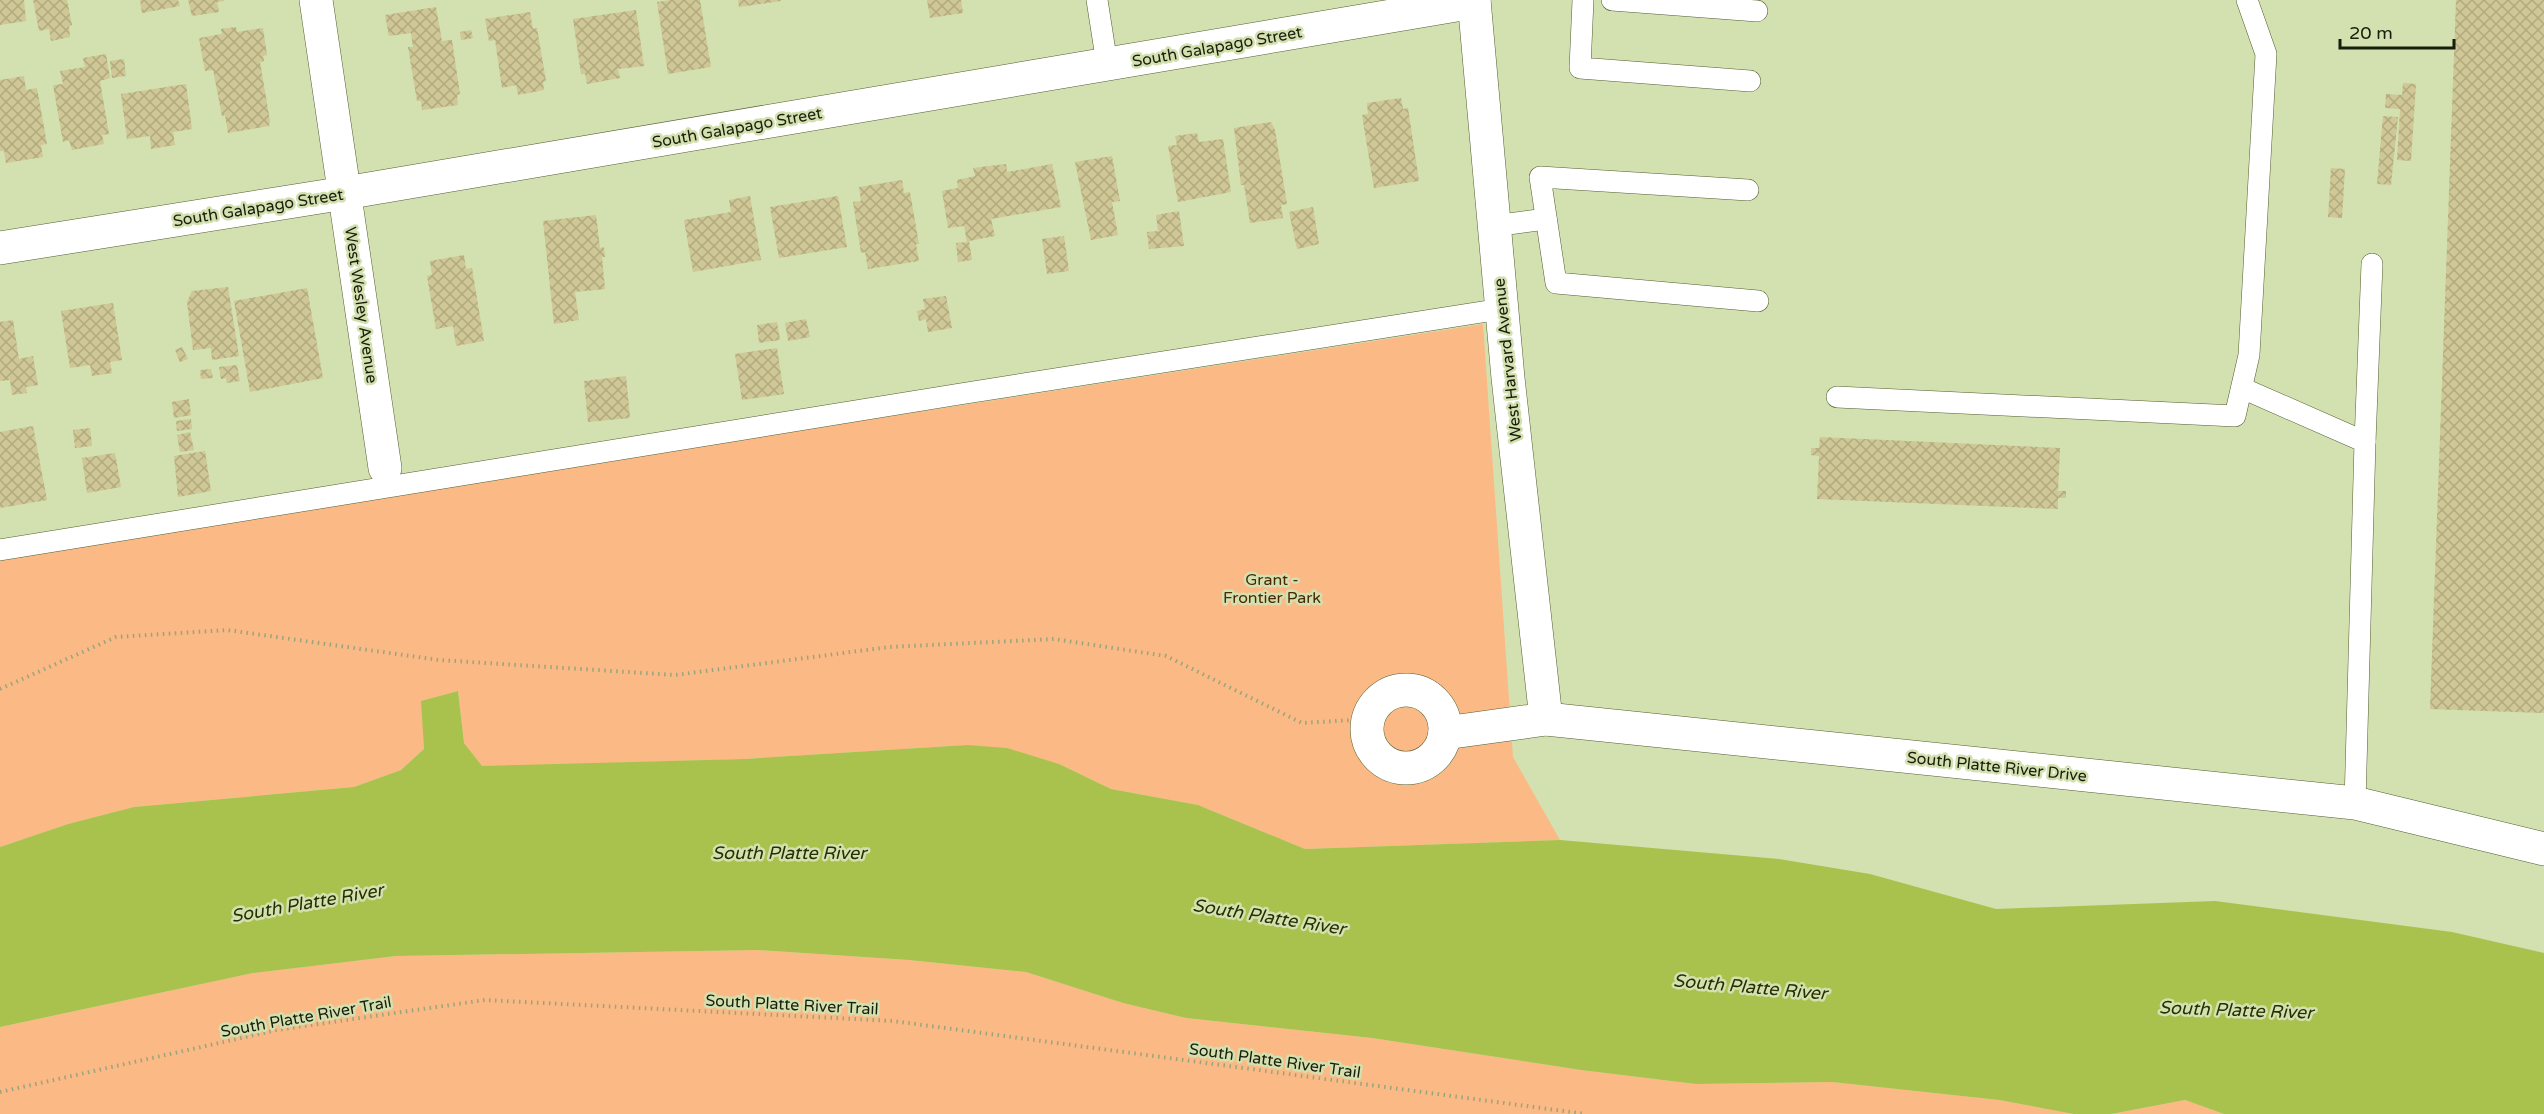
<svg xmlns="http://www.w3.org/2000/svg" width="2544" height="1114" font-family="'Varela Round',sans-serif">
	<style>
		.green { fill: #fbba85 }
		.water { fill: #a9c24d }
		.building { fill: url(#building-cross-hatch) }
		.lines { fill: none; stroke-linecap: round; stroke-linejoin: round }
		.lane-casing { stroke: #535e32; stroke-width: 22 }
		.street-casing { stroke: #535e32; stroke-width: 34 }
		.path { stroke: #9aa47c; stroke-width: 4; stroke-dasharray: 1.5 4.5; stroke-linecap: butt }
		.lane { stroke: #fff; stroke-width: 21 }
		.street { stroke: #fff; stroke-width: 33 }
		.labels { text-anchor: middle; stroke-width: 5; stroke-linejoin: round; paint-order: stroke }
		.street-label { font-size: 16px; fill: #191d0b; stroke: #d3e0af }
		.park-label { font-size: 16px; fill: #4b2704; stroke: #d3e0af }
		.water-label { font-size: 18px; font-style: italic; fill: #262f00; stroke: #d3e0af }
	</style>
	<defs>
		<pattern id="building-cross-hatch" width="8" height="8" patternUnits="userSpaceOnUse" patternTransform="scale(1.5)"><rect width="8" height="8" fill="#cfc796"/><path d="M0 0l8 8M0 8l8-8" fill="none" stroke="#b1aa80"/></pattern>
	</defs>
	<rect width="100%" height="100%" fill="#d3e0af"/>
	<!-- green -->
	<g class="green">
		<path d="M1483,324L1513,757L1560,840L1305,849L1198,805L1111,789L1059,764L967,745L744,759L482,767L464,743L458,691L422,701L424,749L401,770L354,787L134,807L68,824L0,847V555Z"/>
		<path d="M757,950L909,960L1026,972L1123,1003L1186,1018L1372,1038L1581,1070L1696,1084L1832,1082L1999,1100L2074,1114H0V1027L253,973L396,956Z"/>
		<path d="M2185,1100L2224,1114H2111Z"/>
	</g>
	<!-- water -->
	<path class="water" d="M458,691L464,743L482,766L744,759L967,745L1007,748L1059,764L1111,789L1198,805L1305,849L1560,840L1779,859L1870,874L1996,909L2215,901L2452,932L2544,953V1114H2224L2185,1100L2111,1114H2074L1999,1100L1832,1082L1696,1084L1581,1070L1372,1038L1186,1018L1123,1003L1026,972L909,960L757,950L396,956L253,973L0,1027V847L68,824L134,807L354,787L401,770L424,749L421,701Z"/>
	<!-- building -->
	<g class="building">
		<path d="M0,0H24L26,21L0,25Z"/>
		<path d="M33,0H67L72,25L69,26L70,37L51,41L49,29L39,31Z"/>
		<path d="M140,0H178L180,6L142,13Z"/>
		<path d="M188,0H224V1L217,2L219,12L192,16Z"/>
		<path d="M670,0H700L711,67L668,74L657,2Z"/>
		<path d="M738,0H780L781,1L739,7Z"/>
		<path d="M927,0H961L963,13L930,18Z"/>
		<path d="M2456,0H2544V713L2430,709Z"/>
		<path d="M436,7L442,41L452,40L460,94L457,95L458,105L422,110L421,101H417L408,47H413L411,33L389,36L385,15Z"/>
		<path d="M636,10L644,66L618,69L620,78L587,84L585,74H581L573,19Z"/>
		<path d="M530,12L533,29L537,28L546,81L543,82L544,90L518,95L516,85L502,88L495,40L489,41L485,19Z"/>
		<path d="M236,27L237,32L263,28L267,55L263,56L264,61L260,62L270,121L269,126L228,133L225,115L222,116L213,70L205,71L199,38L222,34L221,29Z"/>
		<path d="M471,30L473,38L461,40L460,32Z"/>
		<path d="M106,54L110,78L100,81L109,134L102,135L104,144L72,150L69,140L63,142L53,85L63,84L60,71L85,67L83,58Z"/>
		<path d="M124,59L126,76L112,78L110,61Z"/>
		<path d="M24,76L26,90L37,88L47,144L41,145L43,157L6,163L4,151H0V80Z"/>
		<path d="M2403,83L2416,84L2411,161L2397,160L2400,109L2385,108L2386,94L2402,95Z"/>
		<path d="M186,84L192,129L173,132L175,145L151,149L150,136L127,139L121,94Z"/>
		<path d="M1401,98L1403,109L1408,108L1419,181L1374,188L1362,115L1368,114L1367,103Z"/>
		<path d="M2383,116L2398,117L2391,185L2377,184Z"/>
		<path d="M1271,122L1275,130L1287,204L1281,205L1283,218L1250,223L1244,185H1241L1234,128Z"/>
		<path d="M1197,133L1199,142L1223,139L1231,192L1178,202L1168,146L1177,145L1175,136Z"/>
		<path d="M1112,156L1120,201L1112,202L1118,235L1091,240L1075,162Z"/>
		<path d="M1006,164L1007,172L1052,164L1061,207L991,219L995,236L969,241L972,260L958,262L956,243L967,242L964,226L948,228L942,191L958,188L957,180L975,176L973,168Z"/>
		<path d="M2331,168L2345,169L2342,218L2328,217Z"/>
		<path d="M902,180L904,193L910,192L919,244H916L919,261L868,269L865,252L861,253L853,202L861,201L859,187Z"/>
		<path d="M750,196L761,260L693,272L684,220L731,212L729,200Z"/>
		<path d="M838,196L847,247L779,258L770,207Z"/>
		<path d="M1313,207L1319,244L1297,249L1289,212Z"/>
		<path d="M1179,211L1184,246L1149,249L1147,232L1158,231L1156,215Z"/>
		<path d="M596,215L600,248L604,247L605,257H602L605,289L575,292L579,320L554,324L543,221Z"/>
		<path d="M1064,236L1069,271L1047,274L1042,239Z"/>
		<path d="M464,255L466,269L472,268L484,341L456,346L453,326L436,329L427,276L432,275L430,261Z"/>
		<path d="M228,287L239,356L212,360L211,348L193,350L187,302L192,291Z"/>
		<path d="M307,288L323,378L250,392L234,301Z"/>
		<path d="M946,296L952,328L928,332L926,319L919,321L917,311L925,309L923,299Z"/>
		<path d="M113,303L122,360L110,362L112,373L92,376L90,365L70,368L61,311Z"/>
		<path d="M806,319L810,337L788,341L785,323Z"/>
		<path d="M13,320L19,359L33,356L38,385L26,387L27,393L12,395L10,380L0,381V322Z"/>
		<path d="M777,322L780,340L759,343L757,325Z"/>
		<path d="M182,347L188,359L180,362L175,350Z"/>
		<path d="M777,348L784,394L742,400L735,354Z"/>
		<path d="M237,365L240,381L227,383L226,378L221,379L219,367Z"/>
		<path d="M211,369L213,378L201,379L200,370Z"/>
		<path d="M626,376L630,418L588,422L584,381Z"/>
		<path d="M189,399L191,415L174,418L172,402Z"/>
		<path d="M191,419L192,429L177,431L176,421Z"/>
		<path d="M33,426L47,500L0,508V432Z"/>
		<path d="M90,428L92,446L75,448L73,430Z"/>
		<path d="M190,432L194,450L180,452L177,435Z"/>
		<path d="M1820,437L2060,448L2058,491H2066V498H2058V509L1817,499L1819,456L1811,455V448H1819Z"/>
		<path d="M205,451L211,491L178,497L174,456Z"/>
		<path d="M115,453L121,487L87,493L82,458Z"/>
	</g>
	<g class="lines">
		<!-- lane casing -->
		<g class="lane-casing">
			<g id="lane">
				<path d="M1097,0L1107,64"/>
				<path d="M1583,0L1580,68L1750,81"/>
				<path d="M1612,0L1757,11"/>
				<path d="M1748,190L1540,177L1556,283L1758,301"/>
				<path d="M1494,226L1546,219"/>
				<path d="M2242,388L2365,442L2355,803"/>
				<path d="M1837,397L2235,416L2249,355L2266,54L2247,0"/>
				<path d="M2365,442L2372,264"/>
				<path d="M0,550L960,394L1501,309"/>
			</g>
		</g>
		<!-- street casing -->
		<g class="street-casing">
			<g id="street">
				<path d="M316,0L385,468"/>
				<path d="M1474,0L1508,378L1546,719"/>
				<path d="M0,248L345,193L1474,2"/>
				<circle cx="1406" cy="729" r="39"/>
				<path d="M1445,733L1546,719L2355,803L2544,849"/>
			</g>
		</g>
		<!-- path -->
		<g class="path">
			<path d="M0,689L116,637L227,630L439,660L675,675L889,647L1054,639L1166,656L1302,723L1369,719"/>
			<path d="M0,1092L277,1030L485,1000L893,1021L1586,1114"/>
		</g>
		<!-- lane -->
		<use href="#lane" class="lane"/>
		<!-- street -->
		<use href="#street" class="street"/>
	</g>
	<g class="labels">
		<!-- street labels -->
		<g class="street-label">
			<text transform="translate(1217 46) rotate(-10)" y="6">South Galapago Street</text>
			<text transform="translate(737 127) rotate(-10)" y="6">South Galapago Street</text>
			<text transform="translate(258 207) rotate(-9)" y="6">South Galapago Street</text>
			<text transform="translate(362 305) rotate(82)" y="6">West Wesley Avenue</text>
			<text transform="translate(1507 360) rotate(-96)" y="6">West Harvard Avenue</text>
			<text transform="translate(1997 766) rotate(6)" y="6">South Platte River Drive</text>
			<text transform="translate(792 1004) rotate(3)" y="6">South Platte River Trail</text>
			<text transform="translate(306 1016) rotate(-10)" y="6">South Platte River Trail</text>
			<text transform="translate(1275 1060) rotate(8)" y="6">South Platte River Trail</text>
		</g>
		<!-- park labels -->
		<g class="park-label">
			<text x="1272" y="585">Grant -<tspan x="1272" dy="18">Frontier Park</tspan></text>
		</g>
		<!-- water labels -->
		<g class="water-label">
			<text x="789" y="859">South Platte River</text>
			<text transform="translate(307 903) rotate(-10)" y="6">South Platte River</text>
			<text transform="translate(1269 917) rotate(9)" y="6">South Platte River</text>
			<text transform="translate(1750 987) rotate(5)" y="6">South Platte River</text>
			<text transform="translate(2236 1010) rotate(2)" y="6">South Platte River</text>
		</g>
	</g>
	<!-- scale -->
	<path d="M2340 39v9h114v-9" fill="none" stroke="#191d0b" stroke-width="3"/>
	<text x="2349" y="39" font-size="18" fill="#191d0b" stroke="#d3e0af" stroke-width="4.5" paint-order="stroke">20 m</text>
</svg>
